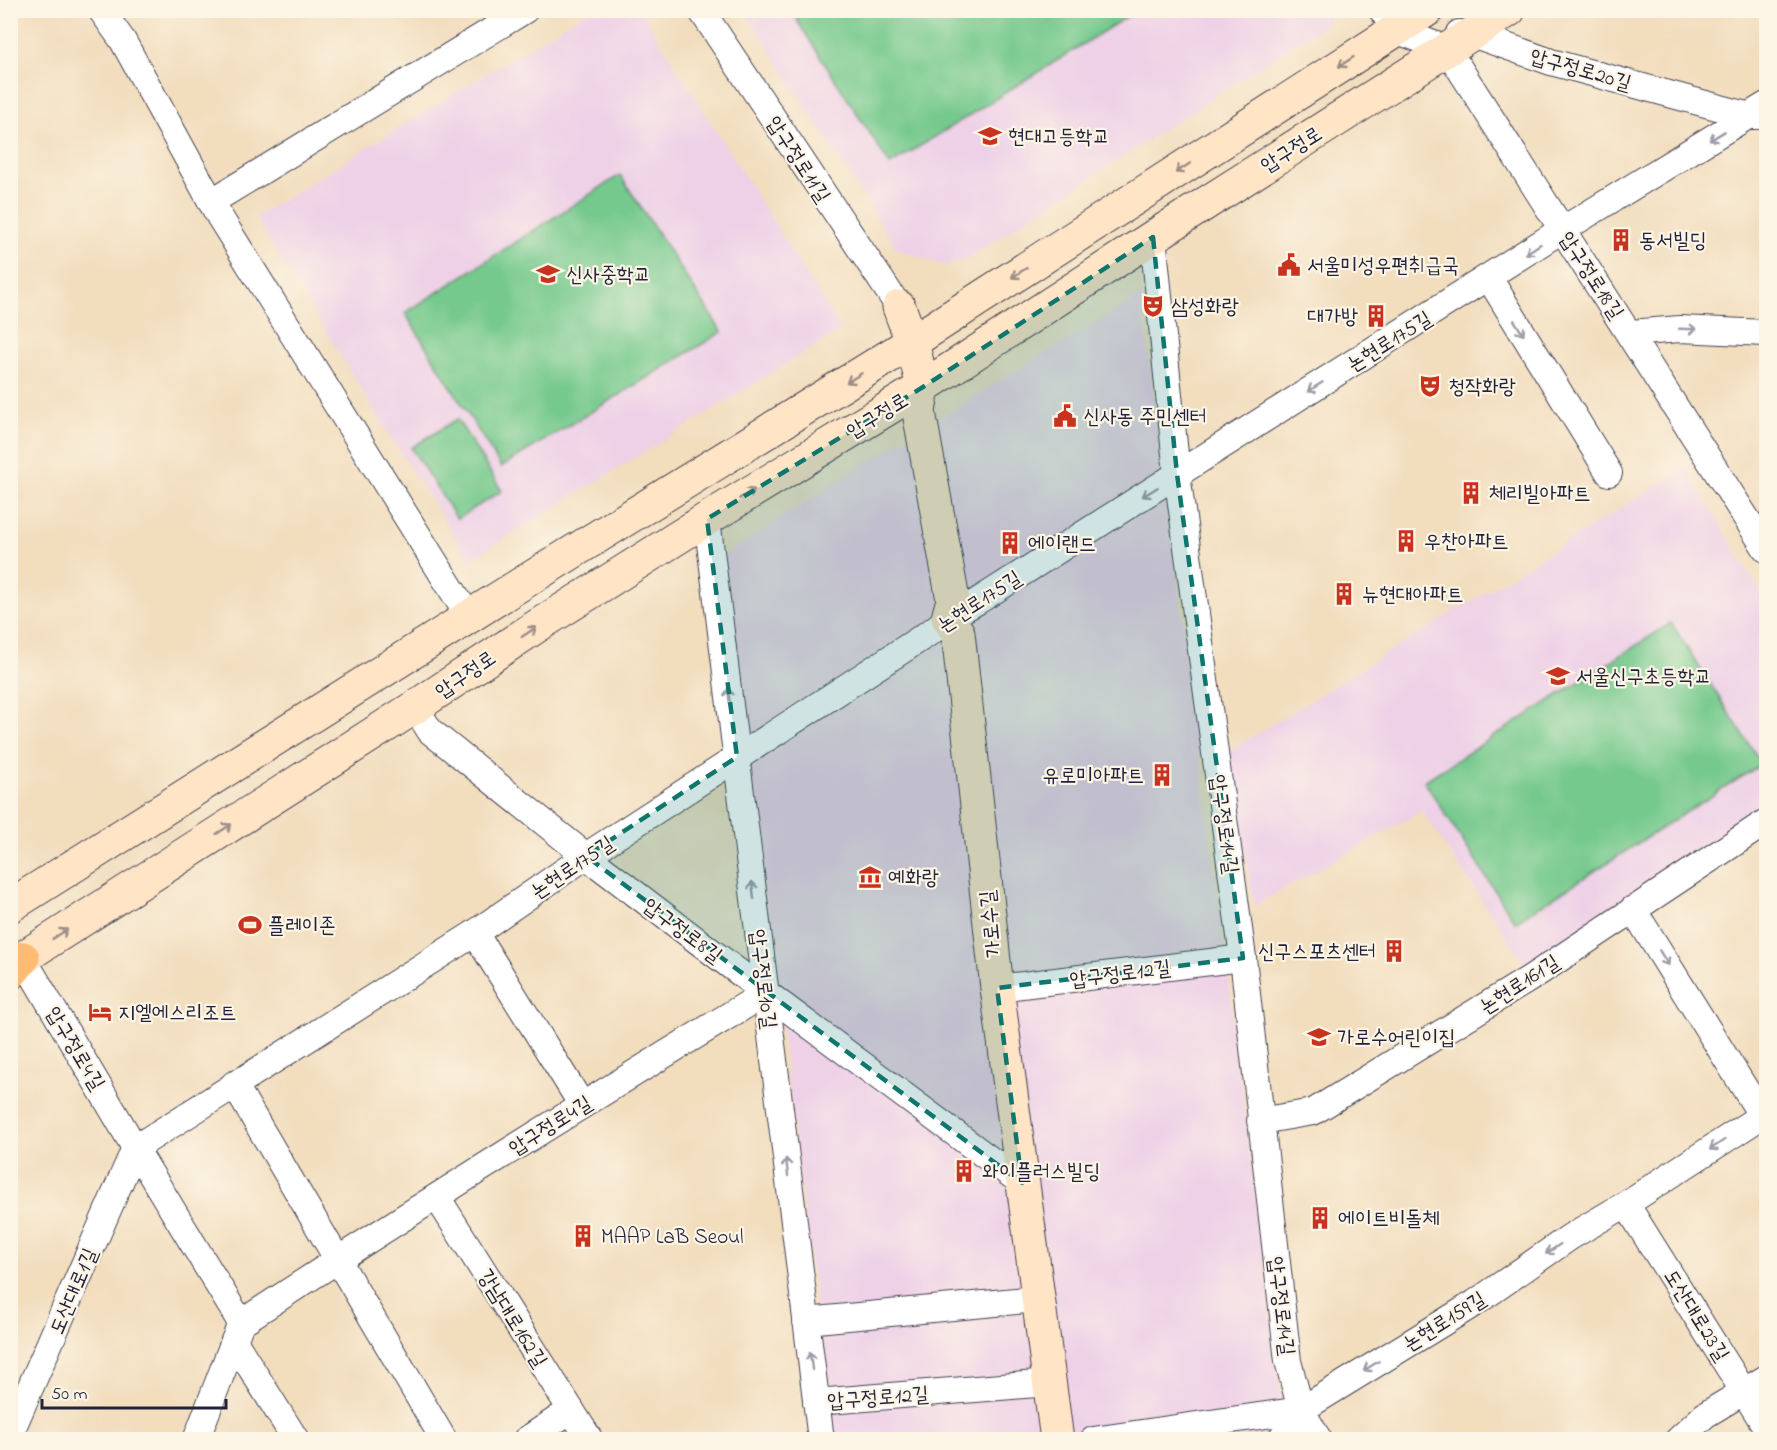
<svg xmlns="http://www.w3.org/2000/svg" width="1777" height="1450" font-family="'Indie Flower','Poor Story',sans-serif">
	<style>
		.built { fill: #eed0e7 }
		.green { fill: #74c98d; stroke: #4b7664; stroke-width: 1.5 }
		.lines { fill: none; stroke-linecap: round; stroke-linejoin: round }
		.street-casing { stroke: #413e4e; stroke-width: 28 }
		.secondary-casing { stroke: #413e4e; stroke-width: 35 }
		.primary-casing { stroke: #413e4e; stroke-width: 35 }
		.street { stroke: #fff; stroke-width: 26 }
		.secondary { stroke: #ffe4c6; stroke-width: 33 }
		.primary { stroke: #febb71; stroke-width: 33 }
		.oneway { stroke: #9c8d87 }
		.oneway2 { stroke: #9c9ca7 }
		.marked { fill: #0f766e; fill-opacity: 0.2; stroke: #0f766e; stroke-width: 4.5; stroke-dasharray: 12 8; stroke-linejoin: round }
		.labels { text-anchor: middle; stroke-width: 4.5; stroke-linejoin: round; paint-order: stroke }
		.street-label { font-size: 21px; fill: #22223b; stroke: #fcf5e5 }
		.poi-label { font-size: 21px; fill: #22223b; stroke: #fcf5e5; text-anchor: start }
	</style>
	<rect width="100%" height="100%" fill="#fcf5e5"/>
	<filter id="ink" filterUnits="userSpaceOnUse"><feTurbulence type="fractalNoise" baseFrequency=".0167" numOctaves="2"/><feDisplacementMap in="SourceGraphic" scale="12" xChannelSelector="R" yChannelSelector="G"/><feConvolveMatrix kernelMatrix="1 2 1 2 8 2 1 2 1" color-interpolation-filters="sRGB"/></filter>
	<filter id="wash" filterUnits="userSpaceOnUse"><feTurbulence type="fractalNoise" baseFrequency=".008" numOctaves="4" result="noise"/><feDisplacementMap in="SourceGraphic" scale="24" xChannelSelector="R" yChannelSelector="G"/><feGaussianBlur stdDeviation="1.35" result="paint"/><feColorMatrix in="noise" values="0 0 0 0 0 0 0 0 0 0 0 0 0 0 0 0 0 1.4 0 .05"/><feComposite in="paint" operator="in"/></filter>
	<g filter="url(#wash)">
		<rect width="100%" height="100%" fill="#f2ddbd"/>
		<!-- built -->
		<g class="built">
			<path d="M588,11H641L841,330L470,560L408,465L255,217Z"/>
			<path d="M745,11H1332L1327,23L968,258L946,266L897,249Z"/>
			<path d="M1141,295L1281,1396L1307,1439H832L723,556L863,465Z"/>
			<path d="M1686,468L1766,601V814L1526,966L1422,811L1254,906L1229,751Z"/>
		</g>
		<!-- green -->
		<g class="green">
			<path d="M808,11V10L1136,11L890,165L796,19Z"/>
			<path d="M620,175L722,332L501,467L405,313Z"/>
			<path d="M457,419L502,491L457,519L411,448Z"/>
			<path d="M1671,623L1762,764L1515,922L1424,781Z"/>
		</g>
	</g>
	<g filter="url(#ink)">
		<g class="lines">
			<!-- street casing -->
			<g class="street-casing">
				<g id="street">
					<path d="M101,10L123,41L219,216L469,617"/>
					<path d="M701,10L899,307"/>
					<path d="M1382,10L1395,30"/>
					<path d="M1395,30L1447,49L1766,549"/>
					<path d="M1459,33L1472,34L1551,62L1750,116H1761"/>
					<path d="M211,202L525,10"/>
					<path d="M1153,237L1177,474L1243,958L1288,1361L1301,1410L1319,1440"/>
					<path d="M1489,278L1609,473"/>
					<path d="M1630,333L1680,329L1766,333"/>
					<path d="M707,519L821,1440"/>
					<path d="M415,707L430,731L586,856L766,993L1022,1183"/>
					<path d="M1633,909L1762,1116"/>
					<path d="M475,933L582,1105"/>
					<path d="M23,958L135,1148L241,1323L234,1341L296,1440"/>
					<path d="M997,988L1243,958"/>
					<path d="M234,1084L444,1440"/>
					<path d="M1260,1121L1313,1112L1529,979L1766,822"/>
					<path d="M437,1197L590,1440"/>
					<path d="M1626,1204L1766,1427"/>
					<path d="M806,1321L1037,1299"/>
					<path d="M241,1323C414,1209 589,1100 766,993"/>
					<path d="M816,1402L1049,1383"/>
					<path d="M10,1434L135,1148L475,933L586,856L935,629L948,618L978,601L1549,238L1766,105"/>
					<path d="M196,1440L234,1341"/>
					<path d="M526,1440L571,1410"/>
					<path d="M1093,1440L1301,1410L1475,1303L1570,1237L1626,1204L1766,1113"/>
					<path d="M1280,1440L1301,1410"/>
					<path d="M1678,1440L1705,1415L1766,1378"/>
				</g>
			</g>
			<!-- secondary casing -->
			<g class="secondary-casing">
				<g id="secondary">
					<path d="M899,307L912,342L923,387L919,412L953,600L948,618L958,633L997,988L1057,1440"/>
					<path d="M10,906L513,589L912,342L1427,10"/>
					<path d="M10,966L415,707L537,626L707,519L923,387L1153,237L1509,10"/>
				</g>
			</g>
			<!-- primary casing -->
			<g class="primary-casing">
				<path id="primary" d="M10,974L23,958"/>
			</g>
			<!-- street -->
			<use href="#street" class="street"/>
			<!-- secondary -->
			<use href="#secondary" class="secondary"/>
			<!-- primary -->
			<use href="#primary" class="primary"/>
		</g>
		<!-- one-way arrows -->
		<defs><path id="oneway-shaft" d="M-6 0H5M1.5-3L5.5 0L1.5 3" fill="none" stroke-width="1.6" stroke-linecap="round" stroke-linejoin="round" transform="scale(1.5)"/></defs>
		<g class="oneway">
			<use href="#oneway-shaft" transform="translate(1346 62) rotate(147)"/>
			<use href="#oneway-shaft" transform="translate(1183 168) rotate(147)"/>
			<use href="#oneway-shaft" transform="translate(1019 273) rotate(147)"/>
			<use href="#oneway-shaft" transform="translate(854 378) rotate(148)"/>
			<use href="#oneway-shaft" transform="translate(747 494) rotate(-31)"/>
			<use href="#oneway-shaft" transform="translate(529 632) rotate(-33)"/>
			<use href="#oneway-shaft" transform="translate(224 829) rotate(-33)"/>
			<use href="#oneway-shaft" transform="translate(60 934) rotate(-33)"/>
		</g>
		<g class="oneway2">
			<use href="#oneway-shaft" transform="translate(1717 136) rotate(149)"/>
			<use href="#oneway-shaft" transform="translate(1533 249) rotate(147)"/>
			<use href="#oneway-shaft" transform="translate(1519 328) rotate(58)"/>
			<use href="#oneway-shaft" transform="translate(1688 329) rotate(2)"/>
			<use href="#oneway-shaft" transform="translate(1315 387) rotate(148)"/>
			<use href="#oneway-shaft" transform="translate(1150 492) rotate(148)"/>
			<use href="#oneway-shaft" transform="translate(729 697) rotate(-97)"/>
			<use href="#oneway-shaft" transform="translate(753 890) rotate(-97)"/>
			<use href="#oneway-shaft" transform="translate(1664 958) rotate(58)"/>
			<use href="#oneway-shaft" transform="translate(1717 1145) rotate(147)"/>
			<use href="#oneway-shaft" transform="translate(787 1167) rotate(-97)"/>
			<use href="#oneway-shaft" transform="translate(1553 1249) rotate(146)"/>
			<use href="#oneway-shaft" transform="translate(811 1361) rotate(-97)"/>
			<use href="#oneway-shaft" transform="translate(1371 1366) rotate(148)"/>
		</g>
	</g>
	<!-- marked area -->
	<path class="marked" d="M1153,237L1177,474L1243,958L997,988L1022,1183L586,856L737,757L707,519L923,387Z"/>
	<!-- icons -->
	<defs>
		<g id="school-bare" transform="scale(1.8)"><path d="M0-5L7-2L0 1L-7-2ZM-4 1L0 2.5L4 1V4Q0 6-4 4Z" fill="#c8321e" stroke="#fcf5e5" stroke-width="2.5" paint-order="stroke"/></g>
		<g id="building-bare" transform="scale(1.8)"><path d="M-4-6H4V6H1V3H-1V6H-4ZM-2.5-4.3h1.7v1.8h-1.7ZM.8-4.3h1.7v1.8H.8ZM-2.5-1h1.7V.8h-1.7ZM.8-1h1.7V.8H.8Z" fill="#c8321e" stroke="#fcf5e5" stroke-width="2.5" paint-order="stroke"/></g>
		<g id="civic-bare" transform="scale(1.8)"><path d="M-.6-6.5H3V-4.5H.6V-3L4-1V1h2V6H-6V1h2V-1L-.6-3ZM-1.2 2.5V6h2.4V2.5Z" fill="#c8321e" stroke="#fcf5e5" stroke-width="2.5" paint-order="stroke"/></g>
		<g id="theatre-bare" transform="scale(1.8)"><path d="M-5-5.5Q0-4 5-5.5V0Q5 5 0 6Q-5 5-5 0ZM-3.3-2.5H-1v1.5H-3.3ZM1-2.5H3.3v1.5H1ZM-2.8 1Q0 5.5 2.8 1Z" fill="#c8321e" stroke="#fcf5e5" stroke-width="2.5" paint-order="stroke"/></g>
		<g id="museum-bare" transform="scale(1.8)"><path d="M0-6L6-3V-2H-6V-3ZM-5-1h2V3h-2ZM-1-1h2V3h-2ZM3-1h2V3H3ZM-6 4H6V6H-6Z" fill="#c8321e" stroke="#fcf5e5" stroke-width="2.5" paint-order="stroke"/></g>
		<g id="stadium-bare" transform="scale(1.8)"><path d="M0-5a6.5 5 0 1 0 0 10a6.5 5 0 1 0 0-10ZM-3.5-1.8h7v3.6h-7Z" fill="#c8321e" stroke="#fcf5e5" stroke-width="2.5" paint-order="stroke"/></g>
		<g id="hotel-bare" transform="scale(1.8)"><path d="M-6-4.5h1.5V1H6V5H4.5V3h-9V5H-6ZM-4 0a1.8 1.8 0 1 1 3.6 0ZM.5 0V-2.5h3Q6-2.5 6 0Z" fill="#c8321e" stroke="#fcf5e5" stroke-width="2.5" paint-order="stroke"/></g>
	</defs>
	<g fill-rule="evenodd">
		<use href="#school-bare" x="990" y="136"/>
		<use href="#building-bare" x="1621" y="240"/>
		<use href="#civic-bare" x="1289" y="265"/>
		<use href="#school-bare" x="548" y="274"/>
		<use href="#theatre-bare" x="1153" y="306"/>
		<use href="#building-bare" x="1376" y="316"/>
		<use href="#theatre-bare" x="1430" y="386"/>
		<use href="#civic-bare" x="1065" y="416"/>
		<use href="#building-bare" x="1471" y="493"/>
		<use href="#building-bare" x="1406" y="541"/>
		<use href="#building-bare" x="1010" y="543"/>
		<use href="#building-bare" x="1344" y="594"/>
		<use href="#school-bare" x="1558" y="676"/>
		<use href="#building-bare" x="1162" y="775"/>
		<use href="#museum-bare" x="870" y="877"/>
		<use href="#stadium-bare" x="250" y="925"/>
		<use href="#building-bare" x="1394" y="951"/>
		<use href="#hotel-bare" x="100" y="1012"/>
		<use href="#school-bare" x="1319" y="1037"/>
		<use href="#building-bare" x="964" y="1171"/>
		<use href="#building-bare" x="1320" y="1218"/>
		<use href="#building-bare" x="583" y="1236"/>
	</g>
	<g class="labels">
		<!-- street labels -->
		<g class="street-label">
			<text transform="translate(1581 69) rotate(16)" y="7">압구정로20길</text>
			<text transform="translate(1291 149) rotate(-32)" y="7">압구정로</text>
			<text transform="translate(799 159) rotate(57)" y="7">압구정로11길</text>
			<text transform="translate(1592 275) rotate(57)" y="7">압구정로18길</text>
			<text transform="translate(1389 341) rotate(-32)" y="7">논현로175길</text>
			<text transform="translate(877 415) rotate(-31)" y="7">압구정로</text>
			<text transform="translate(979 601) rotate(-33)" y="7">논현로175길</text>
			<text transform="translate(465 674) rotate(-34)" y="7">압구정로</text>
			<text transform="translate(1225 824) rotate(82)" y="7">압구정로14길</text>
			<text transform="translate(572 867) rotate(-34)" y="7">논현로175길</text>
			<text transform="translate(990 924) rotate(-96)" y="7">가로수길</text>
			<text transform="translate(683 930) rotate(37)" y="7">압구정로8길</text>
			<text transform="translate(1120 973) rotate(-7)" y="7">압구정로12길</text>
			<text transform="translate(764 979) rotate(83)" y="7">압구정로10길</text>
			<text transform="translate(1519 984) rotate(-33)" y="7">논현로161길</text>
			<text transform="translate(76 1048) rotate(59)" y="7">압구정로4길</text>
			<text transform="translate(550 1125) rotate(-32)" y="7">압구정로4길</text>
			<text transform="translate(73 1291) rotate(-67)" y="7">도산대로1길</text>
			<text transform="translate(1282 1306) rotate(83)" y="7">압구정로14길</text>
			<text transform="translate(1697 1315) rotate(58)" y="7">도산대로23길</text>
			<text transform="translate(513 1318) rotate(58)" y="7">강남대로162길</text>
			<text transform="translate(1444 1321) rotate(-32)" y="7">논현로159길</text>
			<text transform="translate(878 1397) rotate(-4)" y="7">압구정로12길</text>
		</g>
		<!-- poi labels -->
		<g class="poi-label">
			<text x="1008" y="143">현대고등학교</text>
			<text x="1639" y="247">동서빌딩</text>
			<text x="1307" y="272">서울미성우편취급국</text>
			<text x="566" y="281">신사중학교</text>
			<text x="1171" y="313">삼성화랑</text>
			<text x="1358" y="323" text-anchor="end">대가방</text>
			<text x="1448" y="393">청작화랑</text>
			<text x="1083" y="423">신사동 주민센터</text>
			<text x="1489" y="500">체리빌아파트</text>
			<text x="1424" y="548">우찬아파트</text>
			<text x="1028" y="550">에이랜드</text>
			<text x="1362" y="601">뉴현대아파트</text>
			<text x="1576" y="683">서울신구초등학교</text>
			<text x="1144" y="782" text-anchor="end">유로미아파트</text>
			<text x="888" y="884">예화랑</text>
			<text x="268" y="932">플레이존</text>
			<text x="1376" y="958" text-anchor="end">신구스포츠센터</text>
			<text x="118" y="1019">지엘에스리조트</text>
			<text x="1337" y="1044">가로수어린이집</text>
			<text x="982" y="1178">와이플러스빌딩</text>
			<text x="1338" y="1225">에이트비돌체</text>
			<text x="601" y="1243">MAAP LaB Seoul</text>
		</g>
	</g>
	<!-- margin -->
	<rect width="1777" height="1450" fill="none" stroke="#fcf5e5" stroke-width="36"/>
	<!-- scale -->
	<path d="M42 1399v9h184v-9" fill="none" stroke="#22223b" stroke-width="3"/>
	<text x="51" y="1399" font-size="18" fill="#22223b" stroke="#fcf5e5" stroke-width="4.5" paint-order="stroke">50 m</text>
</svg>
